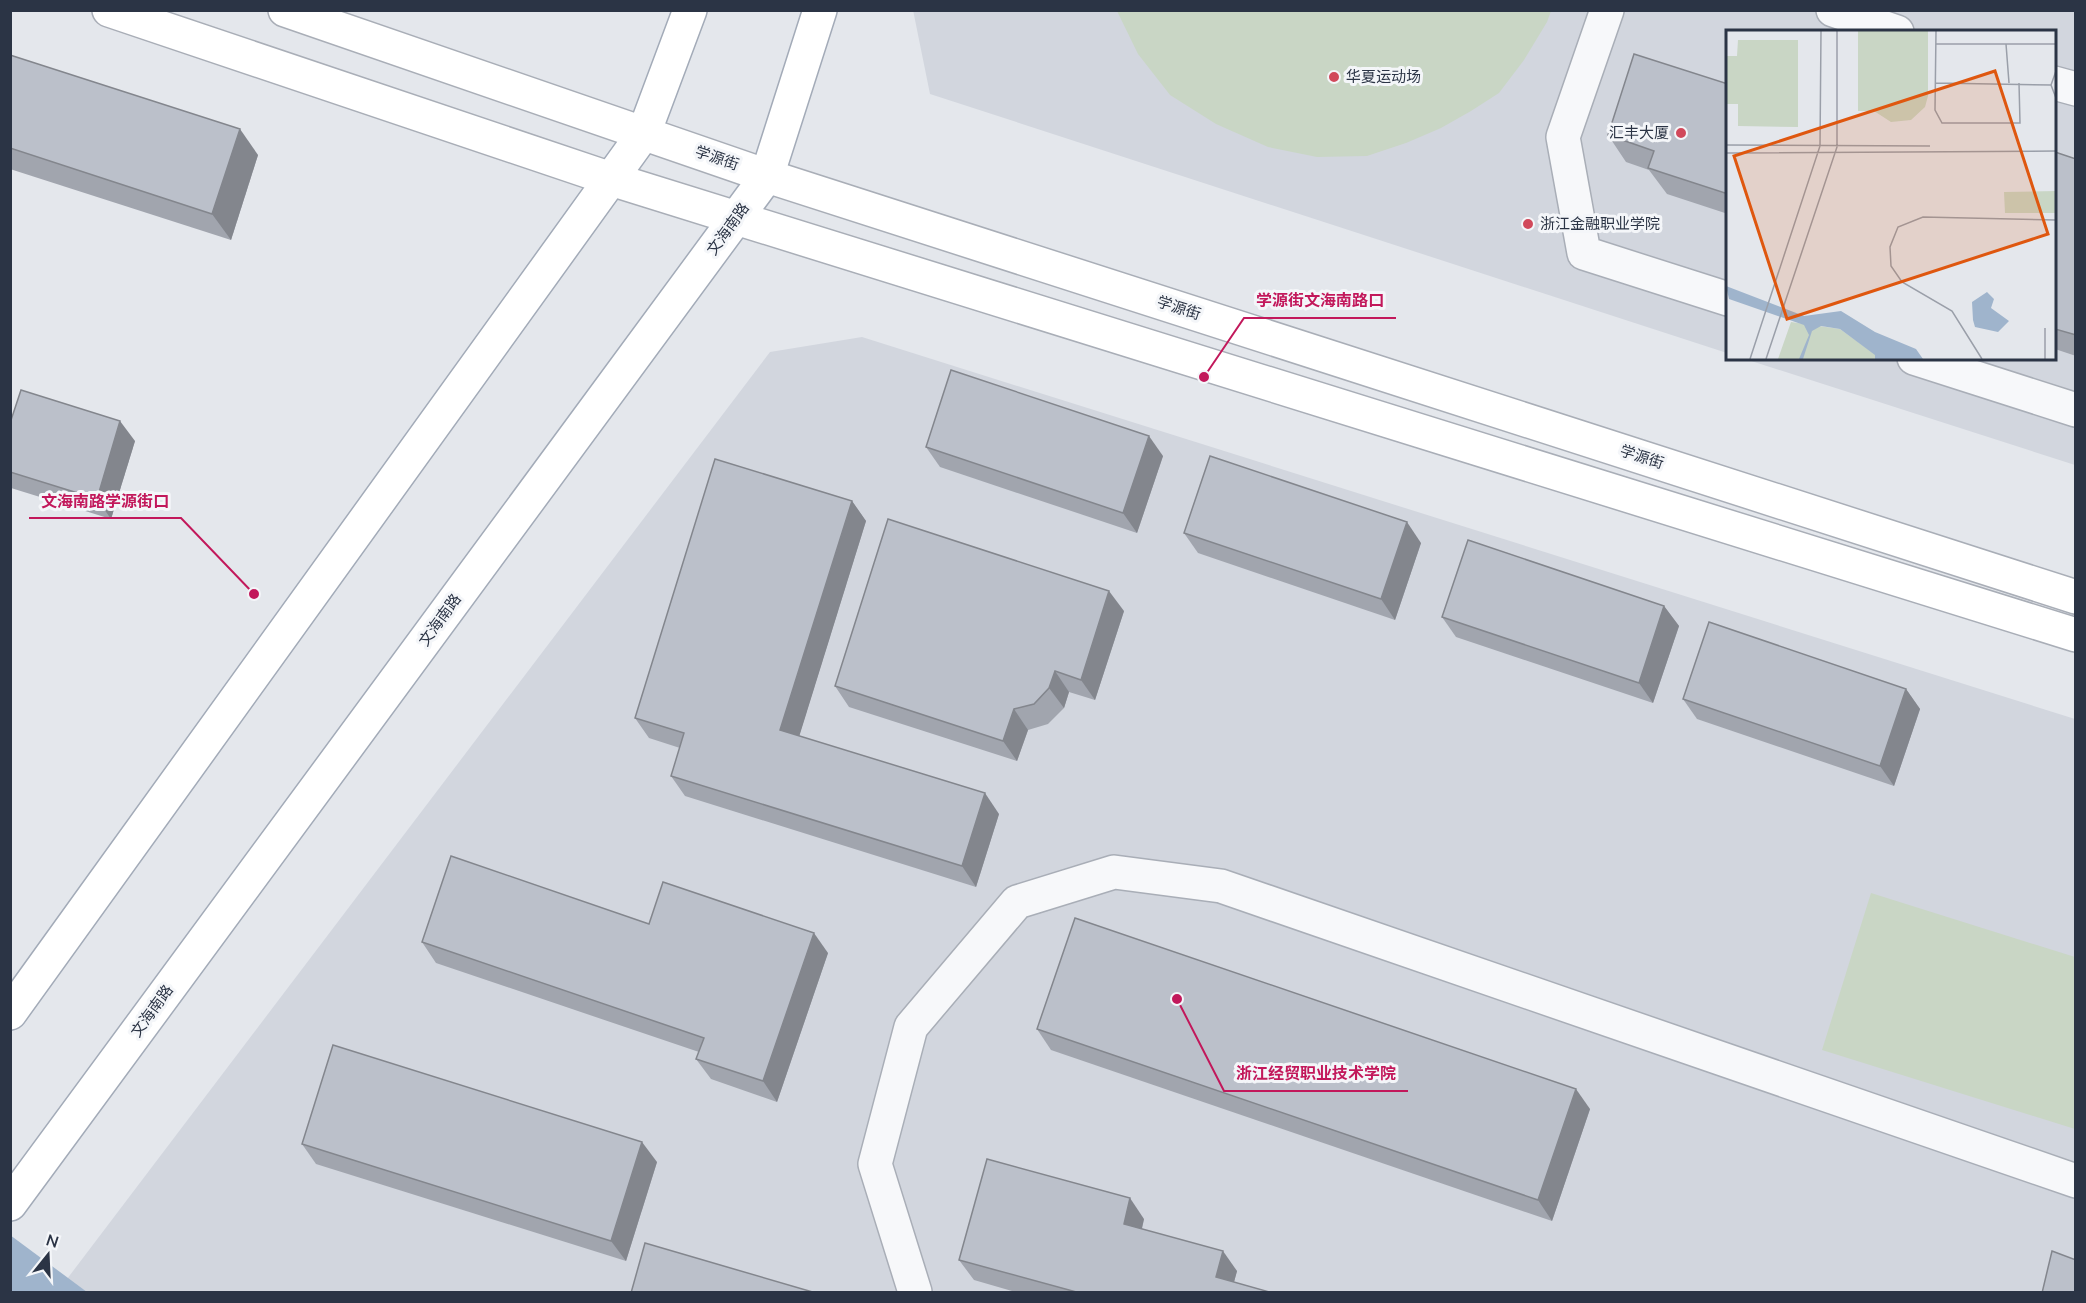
<svg xmlns="http://www.w3.org/2000/svg" width="2086" height="1303" font-family="'Nunito Sans','Noto Sans SC',sans-serif">
	<style>
		.built { fill: #d2d6de }
		.green { fill: #c9d6c5 }
		.water { fill: #9fb4cc }
		.lines { fill: none; stroke-linecap: round; stroke-linejoin: round }
		.street-casing { stroke: #a9aeb7; stroke-width: 36 }
		.secondary-casing { stroke: #a9aeb7; stroke-width: 36 }
		.primary-casing { stroke: #a3abb8; stroke-width: 36 }
		.street { stroke: #f7f8fa; stroke-width: 33 }
		.secondary { stroke: #fff; stroke-width: 33 }
		.primary { stroke: #fff; stroke-width: 33 }
		.wall { fill: #a1a5ae }
		.shaded-wall { fill: #83868d }
		.building { fill: #bbc0ca; stroke: #83868d; stroke-width: 1.5 }
		.poi-dot { fill: #d1495b; stroke: #f4f6f9; stroke-width: 2 }
		.labels { text-anchor: middle; stroke-width: 6; stroke-linejoin: round; paint-order: stroke }
		.poi-label { font-size: 15px; fill: #2b3445; stroke: #f4f6f9; text-anchor: start }
		.street-label { font-size: 15px; fill: #2b3445; stroke: #f4f6f9 }
		.inset-road { fill: none; stroke: #9a9fa9; stroke-width: 1.5 }
		.view { fill: #df570f; fill-opacity: 0.15; stroke: #df570f; stroke-width: 3 }
		.inset-edge { fill: none; stroke: #2b3445; stroke-width: 3 }
		.leader { fill: none; stroke: #c2185b; stroke-width: 2 }
		.callout-dot { fill: #c2185b; stroke: #f4f6f9; stroke-width: 2 }
		.callout-label { font-size: 16px; text-anchor: middle; font-weight: bold; fill: #c2185b; stroke: #f4f6f9; stroke-width: 6; stroke-linejoin: round; paint-order: stroke }
	</style>
	<rect width="100%" height="100%" fill="#e4e7ec"/>
	<!-- built -->
	<g class="built">
		<path d="M913,10L2075,11V465L1745,359L2054,358V32H1728L1727,353L930,94Z"/>
		<path d="M862,337L2075,719V1292H87L67,1279L770,352Z"/>
	</g>
	<!-- green -->
	<g class="green">
		<path d="M1117,11H1551L1547,22L1524,60L1499,93L1471,111L1441,128L1406,143L1367,156L1317,157L1268,147L1216,124L1170,95L1138,54Z"/>
		<path d="M1871,893L2075,957V1129L1822,1050Z"/>
	</g>
	<!-- water -->
	<path class="water" d="M10,1235L87,1292H11Z"/>
	<g class="lines">
		<!-- street casing -->
		<g class="street-casing">
			<g id="street">
				<path d="M1607,10L1563,137L1584,253L1728,299"/>
				<path d="M1833,10L1897,32"/>
				<path d="M2054,83L2076,89"/>
				<path d="M1914,358L2076,410"/>
				<path d="M915,1292L875,1164L911,1027L1017,902L1114,872L1221,886L2076,1181"/>
			</g>
		</g>
		<!-- secondary casing -->
		<g class="secondary-casing">
			<g id="secondary">
				<path d="M109,10L611,179L2076,635"/>
				<path d="M285,10L767,176L2076,597"/>
			</g>
		</g>
		<!-- primary casing -->
		<g class="primary-casing">
			<g id="primary">
				<path d="M10,1013L644,133L690,10"/>
				<path d="M10,1204L767,176L820,10"/>
			</g>
		</g>
		<!-- street -->
		<use href="#street" class="street"/>
		<!-- secondary -->
		<use href="#secondary" class="secondary"/>
		<!-- primary -->
		<use href="#primary" class="primary"/>
	</g>
	<!-- wall -->
	<g class="wall">
		<path d="M10,55L258,155L231,240L10,169Z"/>
		<path d="M1728,84V214L1667,194L1649,170L1626,162L1608,135Z"/>
		<path d="M2055,152L2076,159V356L2055,349Z"/>
		<path d="M10,423L135,441L111,519L11,488Z"/>
		<path d="M926,447L1163,456L1137,533L940,467Z"/>
		<path d="M852,501L866,521L799,736L999,814L976,887L685,796L671,776L680,748L649,738L635,718Z"/>
		<path d="M1184,533L1421,543L1395,620L1198,553Z"/>
		<path d="M1664,606L1679,626L1653,703L1456,637L1442,617Z"/>
		<path d="M1124,611L1095,700L1069,692L1064,708L1048,724L1028,730L1017,761L849,707L835,686Z"/>
		<path d="M1906,689L1920,709L1894,786L1697,719L1683,699Z"/>
		<path d="M649,924L828,953L777,1102L711,1079L696,1059L699,1052L436,963L422,942Z"/>
		<path d="M1037,1029L1590,1109L1552,1221L1051,1050Z"/>
		<path d="M302,1144L657,1162L626,1261L316,1164Z"/>
		<path d="M1144,1219L1142,1229L1237,1271L1234,1282L1273,1293H1019L974,1280L959,1260Z"/>
	</g>
	<!-- shaded-wall -->
	<g class="shaded-wall">
		<path d="M240,129L258,155L231,240L212,214Z"/>
		<path d="M120,421L135,441L111,519L97,499Z"/>
		<path d="M1149,436L1163,456L1137,533L1123,513Z"/>
		<path d="M852,501L866,521L795,750L780,730Z"/>
		<path d="M1407,522L1421,543L1395,620L1381,599Z"/>
		<path d="M1109,591L1124,611L1095,700L1081,680Z"/>
		<path d="M1664,606L1679,626L1653,703L1639,683Z"/>
		<path d="M1055,671L1069,692L1064,708L1049,688Z"/>
		<path d="M1906,689L1920,709L1894,786L1880,766Z"/>
		<path d="M1014,709L1028,730L1017,761L1003,741Z"/>
		<path d="M985,793L999,814L976,887L962,866Z"/>
		<path d="M814,933L828,953L777,1102L763,1081Z"/>
		<path d="M1576,1089L1590,1109L1552,1221L1538,1200Z"/>
		<path d="M642,1142L657,1162L626,1261L611,1241Z"/>
		<path d="M1130,1198L1144,1219L1138,1244L1124,1224Z"/>
		<path d="M1223,1251L1237,1271L1231,1293L1216,1277Z"/>
	</g>
	<!-- building -->
	<g class="building">
		<path d="M1634,54L1728,84V194L1648,168L1654,151L1608,135Z"/>
		<path d="M10,55L240,129L212,214L10,148Z"/>
		<path d="M2055,152L2076,159V335L2055,329Z"/>
		<path d="M951,370L1149,436L1123,513L926,447Z"/>
		<path d="M21,390L120,421L97,499L10,472V423Z"/>
		<path d="M1210,456L1407,522L1381,599L1184,533Z"/>
		<path d="M715,459L852,501L780,730L985,793L962,866L671,776L684,733L635,718Z"/>
		<path d="M888,519L1109,591L1081,680L1055,671L1049,688L1034,704L1014,709L1003,741L835,686Z"/>
		<path d="M1468,540L1664,606L1639,683L1442,617Z"/>
		<path d="M1709,622L1906,689L1880,766L1683,699Z"/>
		<path d="M451,856L649,924L663,882L814,933L763,1081L696,1059L704,1038L422,942Z"/>
		<path d="M1075,918L1576,1089L1538,1200L1037,1029Z"/>
		<path d="M333,1045L642,1142L611,1241L302,1144Z"/>
		<path d="M987,1159L1130,1198L1124,1224L1223,1251L1216,1277L1273,1293H1080L959,1260Z"/>
		<path d="M645,1243L816,1293H631Z"/>
		<path d="M2052,1251L2076,1260V1293H2042Z"/>
	</g>
	<!-- markers -->
	<g class="poi-dot">
		<circle cx="1334" cy="77" r="6"/>
		<circle cx="1681" cy="133" r="6"/>
		<circle cx="1528" cy="224" r="6"/>
	</g>
	<g class="labels">
		<!-- poi labels -->
		<g class="poi-label">
			<text x="1346" y="82">华夏运动场</text>
			<text x="1669" y="138" text-anchor="end">汇丰大厦</text>
			<text x="1540" y="229">浙江金融职业学院</text>
		</g>
		<!-- street labels -->
		<g class="street-label">
			<text transform="translate(717 158) rotate(19)" y="5">学源街</text>
			<text transform="translate(728 229) rotate(-54)" y="5">文海南路</text>
			<text transform="translate(1179 308) rotate(18)" y="5">学源街</text>
			<text transform="translate(1642 457) rotate(18)" y="5">学源街</text>
			<text transform="translate(440 620) rotate(-54)" y="5">文海南路</text>
			<text transform="translate(152 1011) rotate(-54)" y="5">文海南路</text>
		</g>
	</g>
	<!-- overview -->
	<g transform="translate(1726 30)">
		<rect width="330" height="330" fill="#e4e7ec"/>
		<path d="M132,1H202V66L199,77L185,90L165,92L148,81H132ZM12,10H72V97L12,96V74H0V26H11ZM330,161V183H279L278,162ZM65,292L114,299L150,325L149,329H52Z" fill="#c9d6c5"/>
		<path d="M0,256L78,286L115,281L149,302L190,319L197,329H149V325L114,299L95,296L86,301L77,329H73L83,305L78,295L3,269ZM261,262L268,269L265,278L283,291L272,302L249,297L247,290L246,272Z" fill="#9fb4cc"/>
		<path class="inset-road" d="M210,1L209,80L216,93H294L293,53M210,14H330M280,14L283,53M330,41L325,55L330,68M210,53L325,55M0,115L204,116M0,123L330,121M24,329L94,116L95,1M40,329L111,117V1M256,329L226,281L176,252L165,236L164,217L172,197L197,187L330,190M319,329V298"/>
		<path class="view" d="M269,41L322,204L61,289L8,126Z"/>
		<rect width="330" height="330" class="inset-edge"/>
	</g>
	<!-- callouts -->
	<path class="leader" d="M1204 377L1244 318H1396M254 594L181 518H29M1177 999L1224 1091H1408"/>
	<g class="callout-dot">
		<circle cx="1204" cy="377" r="6"/>
		<circle cx="254" cy="594" r="6"/>
		<circle cx="1177" cy="999" r="6"/>
	</g>
	<g class="callout-label">
		<text x="1320" y="306">学源街文海南路口</text>
		<text x="105" y="507">文海南路学源街口</text>
		<text x="1316" y="1079">浙江经贸职业技术学院</text>
	</g>
	<!-- border -->
	<rect width="2086" height="1303" fill="none" stroke="#2b3445" stroke-width="24"/>
	<!-- north arrow -->
	<g transform="translate(48 1255) rotate(18)" stroke="#f4f6f9" stroke-width="4.5" paint-order="stroke">
	<path d="M0-4.5L10 22L0 15L-10 22Z" fill="#2b3445"/>
	<text y="-9" font-size="16" font-weight="bold" text-anchor="middle" fill="#2b3445">N</text>
	</g>
</svg>
